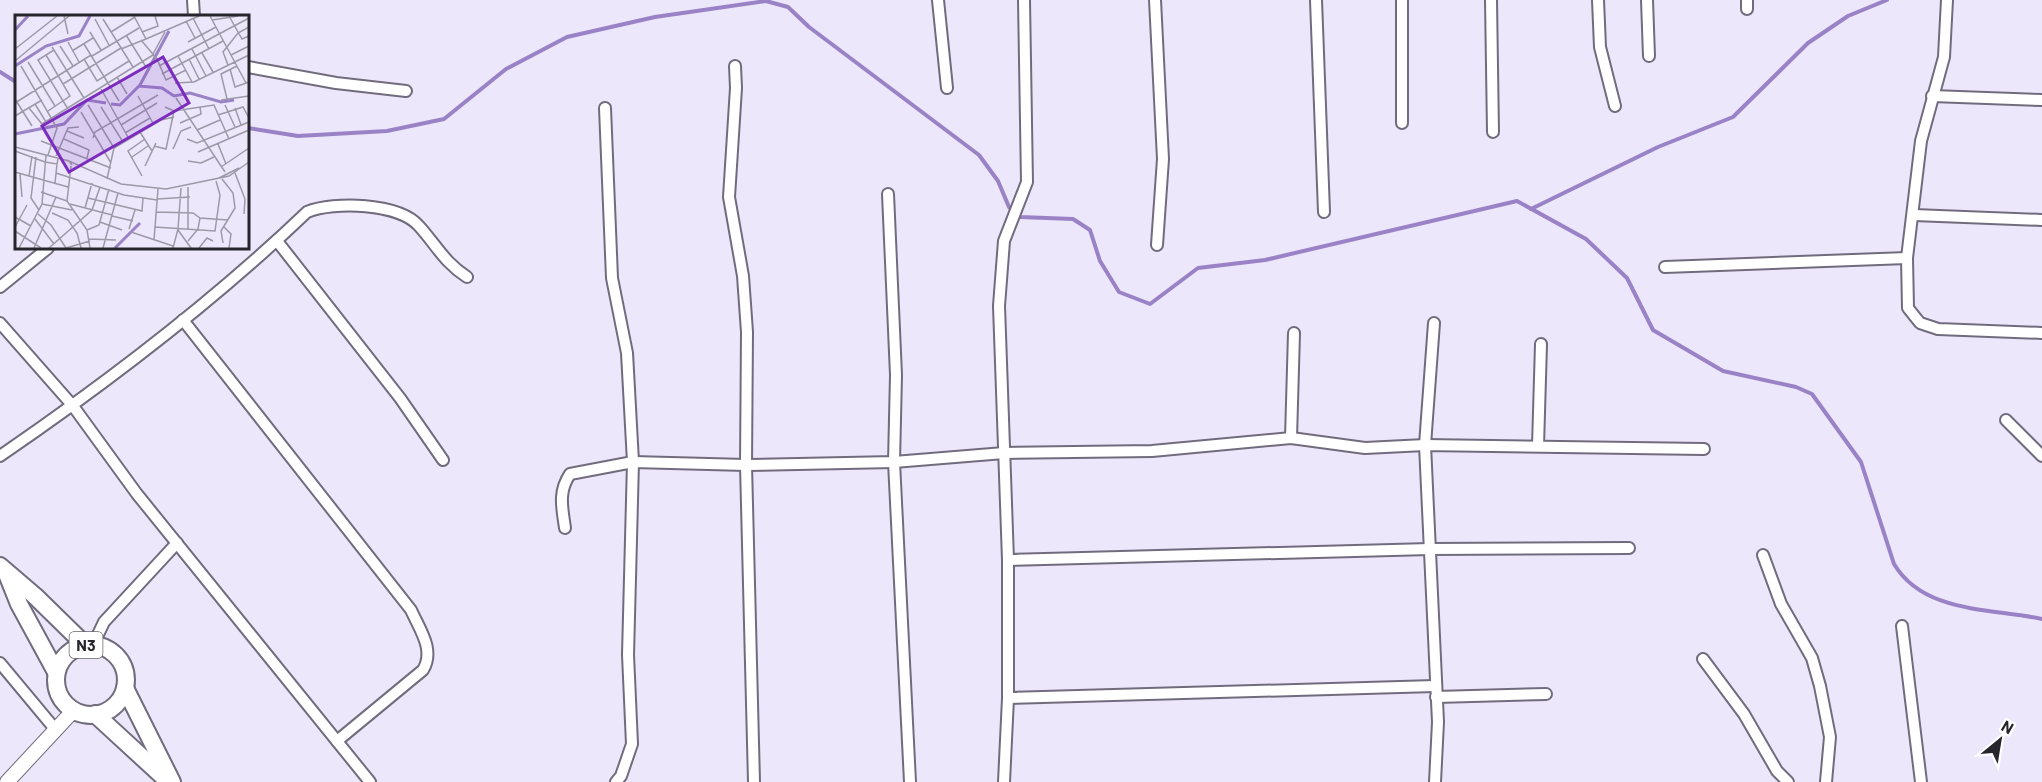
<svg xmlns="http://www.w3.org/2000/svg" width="2042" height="782" font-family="Barlow,sans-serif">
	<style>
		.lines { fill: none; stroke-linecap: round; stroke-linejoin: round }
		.stream { stroke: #9a82c7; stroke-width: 4 }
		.minor-casing { stroke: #716c7d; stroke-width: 14 }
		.secondary-casing { stroke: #716c7d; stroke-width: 16 }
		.trunk-casing { stroke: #716c7d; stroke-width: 20 }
		.minor { stroke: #fff; stroke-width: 10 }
		.secondary { stroke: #fff; stroke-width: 14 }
		.trunk { stroke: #fff; stroke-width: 16 }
		.labels { text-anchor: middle; stroke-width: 6; stroke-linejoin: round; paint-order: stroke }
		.shield { fill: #fff; stroke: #68666b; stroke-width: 1.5 }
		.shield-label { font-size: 16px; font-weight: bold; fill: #27252c }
		.inset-river { fill: none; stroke: #9a82c7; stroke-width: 3 }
		.inset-road { fill: none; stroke: #9d99a8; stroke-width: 1.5 }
		.view { fill: #7b2cbf; fill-opacity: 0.15; stroke: #7b2cbf; stroke-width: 3 }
		.inset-edge { fill: none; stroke: #27252c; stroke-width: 3 }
	</style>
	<rect width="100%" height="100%" fill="#ece7fa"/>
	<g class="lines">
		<!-- stream -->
		<g class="stream">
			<path d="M0,72L16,82"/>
			<path d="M248,128L298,136L387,131L444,119L506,69L567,37L655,17L766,1L788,7L809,27L979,155L998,181L1009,207L1020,217L1073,219L1090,230L1100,261L1119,292L1150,304L1198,268L1265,260L1517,201L1586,239L1627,278L1653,330L1723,371L1796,387L1812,394L1861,462L1894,564C1924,614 1992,608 2042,619"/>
			<path d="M1531,209L1658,147L1733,117L1808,43L1848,16L1887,0"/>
		</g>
		<!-- minor casing -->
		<g class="minor-casing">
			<g id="minor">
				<path d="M193,0L194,16"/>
				<path d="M938,0L947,88"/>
				<path d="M1155,0L1163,159L1157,245"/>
				<path d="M1316,0L1324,212"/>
				<path d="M1402,0V123"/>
				<path d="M1491,0L1493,132"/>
				<path d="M1598,0L1600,47L1615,106"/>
				<path d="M1647,0L1649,56"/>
				<path d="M1747,0V9"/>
				<path d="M1947,0L1944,57L1921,141L1907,258L1908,308L1920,323L1938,329L2042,333"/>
				<path d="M735,66L736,88L729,197L743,276L747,332L746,465L754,782"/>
				<path d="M248,67L336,83L406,91"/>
				<path d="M1932,96L2042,100"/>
				<path d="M605,108L612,278L627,353L633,462L628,655L632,744L621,776L616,782"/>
				<path d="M888,194L896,375L894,462L910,782"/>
				<path d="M1914,215L2042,220"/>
				<path d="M277,241L400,398L443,460"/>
				<path d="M1665,267L1907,258"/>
				<path d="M0,287L48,248"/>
				<path d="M183,320L411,610C420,630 435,650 423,670L337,741"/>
				<path d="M0,323L73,406L137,494L370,782"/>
				<path d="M1434,323L1425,445L1438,722L1435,782"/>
				<path d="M2006,420L2042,456"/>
				<path d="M1291,438L1294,333"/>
				<path d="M1538,446L1541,344"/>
				<path d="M0,456C108,382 213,302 307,212C334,201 399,203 419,226C437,246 444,262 467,277"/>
				<path d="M565,528C562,507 558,492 570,474L633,462L746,465L894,462L1004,453L1152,451L1291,438L1365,448L1425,445L1704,449"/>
				<path d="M1763,555L1781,604L1812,658L1820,686L1830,737L1826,782"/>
				<path d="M1008,560L1430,549L1629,548"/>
				<path d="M1902,626L1921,782"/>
				<path d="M93,645L104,622L177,543"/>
				<path d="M1703,659L1744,714L1777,771L1788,782"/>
				<path d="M0,663L55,729"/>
				<path d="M1436,697L1546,694"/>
				<path d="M1008,698L1435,686"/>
				<path d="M1004,782L1008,698V560L999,306L1004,241L1027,182L1024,0"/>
			</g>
		</g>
		<!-- secondary casing -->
		<g class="secondary-casing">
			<path id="secondary" d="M7,782L74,710"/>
		</g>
		<!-- trunk casing -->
		<g class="trunk-casing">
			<g id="trunk">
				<path d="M0,566L35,596L85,645"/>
				<path d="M7,574L19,604L56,672"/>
				<circle cx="91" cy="680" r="35"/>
				<path d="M125,688L172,782"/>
				<path d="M95,714L169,782"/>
			</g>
		</g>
		<!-- minor -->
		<use href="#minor" class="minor"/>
		<!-- secondary -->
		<use href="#secondary" class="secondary"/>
		<!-- trunk -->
		<use href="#trunk" class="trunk"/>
	</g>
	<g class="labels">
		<!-- shield labels -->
		<rect class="shield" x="69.5" y="632" width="33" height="26" rx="4.5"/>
		<g class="shield-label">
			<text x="86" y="651">N3</text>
		</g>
	</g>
	<!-- overview -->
	<g transform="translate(15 15)">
		<rect width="234" height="234" fill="#ece7fa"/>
		<path class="inset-river" d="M0,15L13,1M0,51L31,31L64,21L75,1M125,70L154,16M96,89L105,90L124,71L147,73L159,81L175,78L206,87L219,85M0,119L49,109L72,85L91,88M100,233L125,208"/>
		<path class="inset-road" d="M49,1L53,19M119,1L131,24L184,1M195,1L231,68M214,1L227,24L234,21M178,3L194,34M80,4L94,30M88,4L118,52M197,5L223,1M171,6L180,23M75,17L86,35M96,17L120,2M127,17L143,11L140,1M111,20L131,52M126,25L142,44L151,65L171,55M53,27L64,47M173,27L201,12M69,29L104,86M45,31L58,51M37,32L69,83M0,34L42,1M106,34L131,24M177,34L191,61M39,35L23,45L53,94M57,36L78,23M187,38L198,57M138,39L150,17M31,40L55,81L33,96M216,40L234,31M77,41L124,13M163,41L177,67M69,44L82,66L114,46M174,44L184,64M0,46L54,1M13,47L40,91M213,50L208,37L223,18L234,12M6,51L42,113L33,140M144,51L234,3M215,54L220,72L234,67M147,59L208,26M102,62L112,79M160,68L179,67L234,40M48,69L106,33M85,72L114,124M123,81L139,110M161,83L210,157M0,84L17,111M212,84L206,59L222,51M206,85L234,81M0,88L76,40M20,89L31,107M73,90L99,133L92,164M210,90L220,112M86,92L108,127M150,92L159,96L199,90L214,124M14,93L27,109L138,40M220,93L226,110M66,97L96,148M203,100L228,92L234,103M0,101L27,85M165,108L186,99L185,92M106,110L142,88M182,115L205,105M52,116L69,123M125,117L137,136M110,118L135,103M78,123L80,117L143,80M49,124L74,135L72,143M172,124L182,128L234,107M26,126L96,153M203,129L211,149M139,131L151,134L159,96M0,132L54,146M99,133L146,105L159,102M158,134L166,116L176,112M0,136L30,147L42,149L43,144M183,137L234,115M41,141L53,113L64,112M21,142L16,183L24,195M117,142L133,131M173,146L186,148L199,142M57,150L54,146L106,169L151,174L214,161L234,147M56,151L52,186L72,215L75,233M130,151L141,128M206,152L234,133M0,157L53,172M41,158L109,180L142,185M220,158L230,184L229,199M5,159L7,182M14,161L17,141M127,161L113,136L130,124M204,163L224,153M207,164L218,178L220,193L206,216L208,228M40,168L42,149M173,172V215M26,177L52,186M73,183L127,196L128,183M142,184L175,182M27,189L57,195M55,189L97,200M70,193L77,168M141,197L178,198L185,203L213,205M37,198L53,205L62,218L66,233M23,199L36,210L51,233M97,201L118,206M0,202L16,211M20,204L39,229M85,207L107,215M0,212L12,190M140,212L200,216L205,180L201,166M209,212L216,219L214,233M114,214L120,195M72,215L84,210L94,174M163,215L176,233M0,216L26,233M116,217L158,231M74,224L101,225M139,225L143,174M173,226L183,214L185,203M4,233L27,189L31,140M19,233L41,182M34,233L77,195L85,172M51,233L75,226M88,233L103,178M158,233L163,214L166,173M184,233L192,223L198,226"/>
		<path class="view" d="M148,42L174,88L54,157L27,111Z"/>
		<rect width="234" height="234" class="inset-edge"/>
	</g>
	<!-- north arrow -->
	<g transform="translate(2000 740) rotate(30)" stroke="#ffffff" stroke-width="4.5" paint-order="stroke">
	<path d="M0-4.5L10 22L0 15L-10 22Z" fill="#27252c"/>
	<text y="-9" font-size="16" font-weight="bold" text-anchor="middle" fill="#27252c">N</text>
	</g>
</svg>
